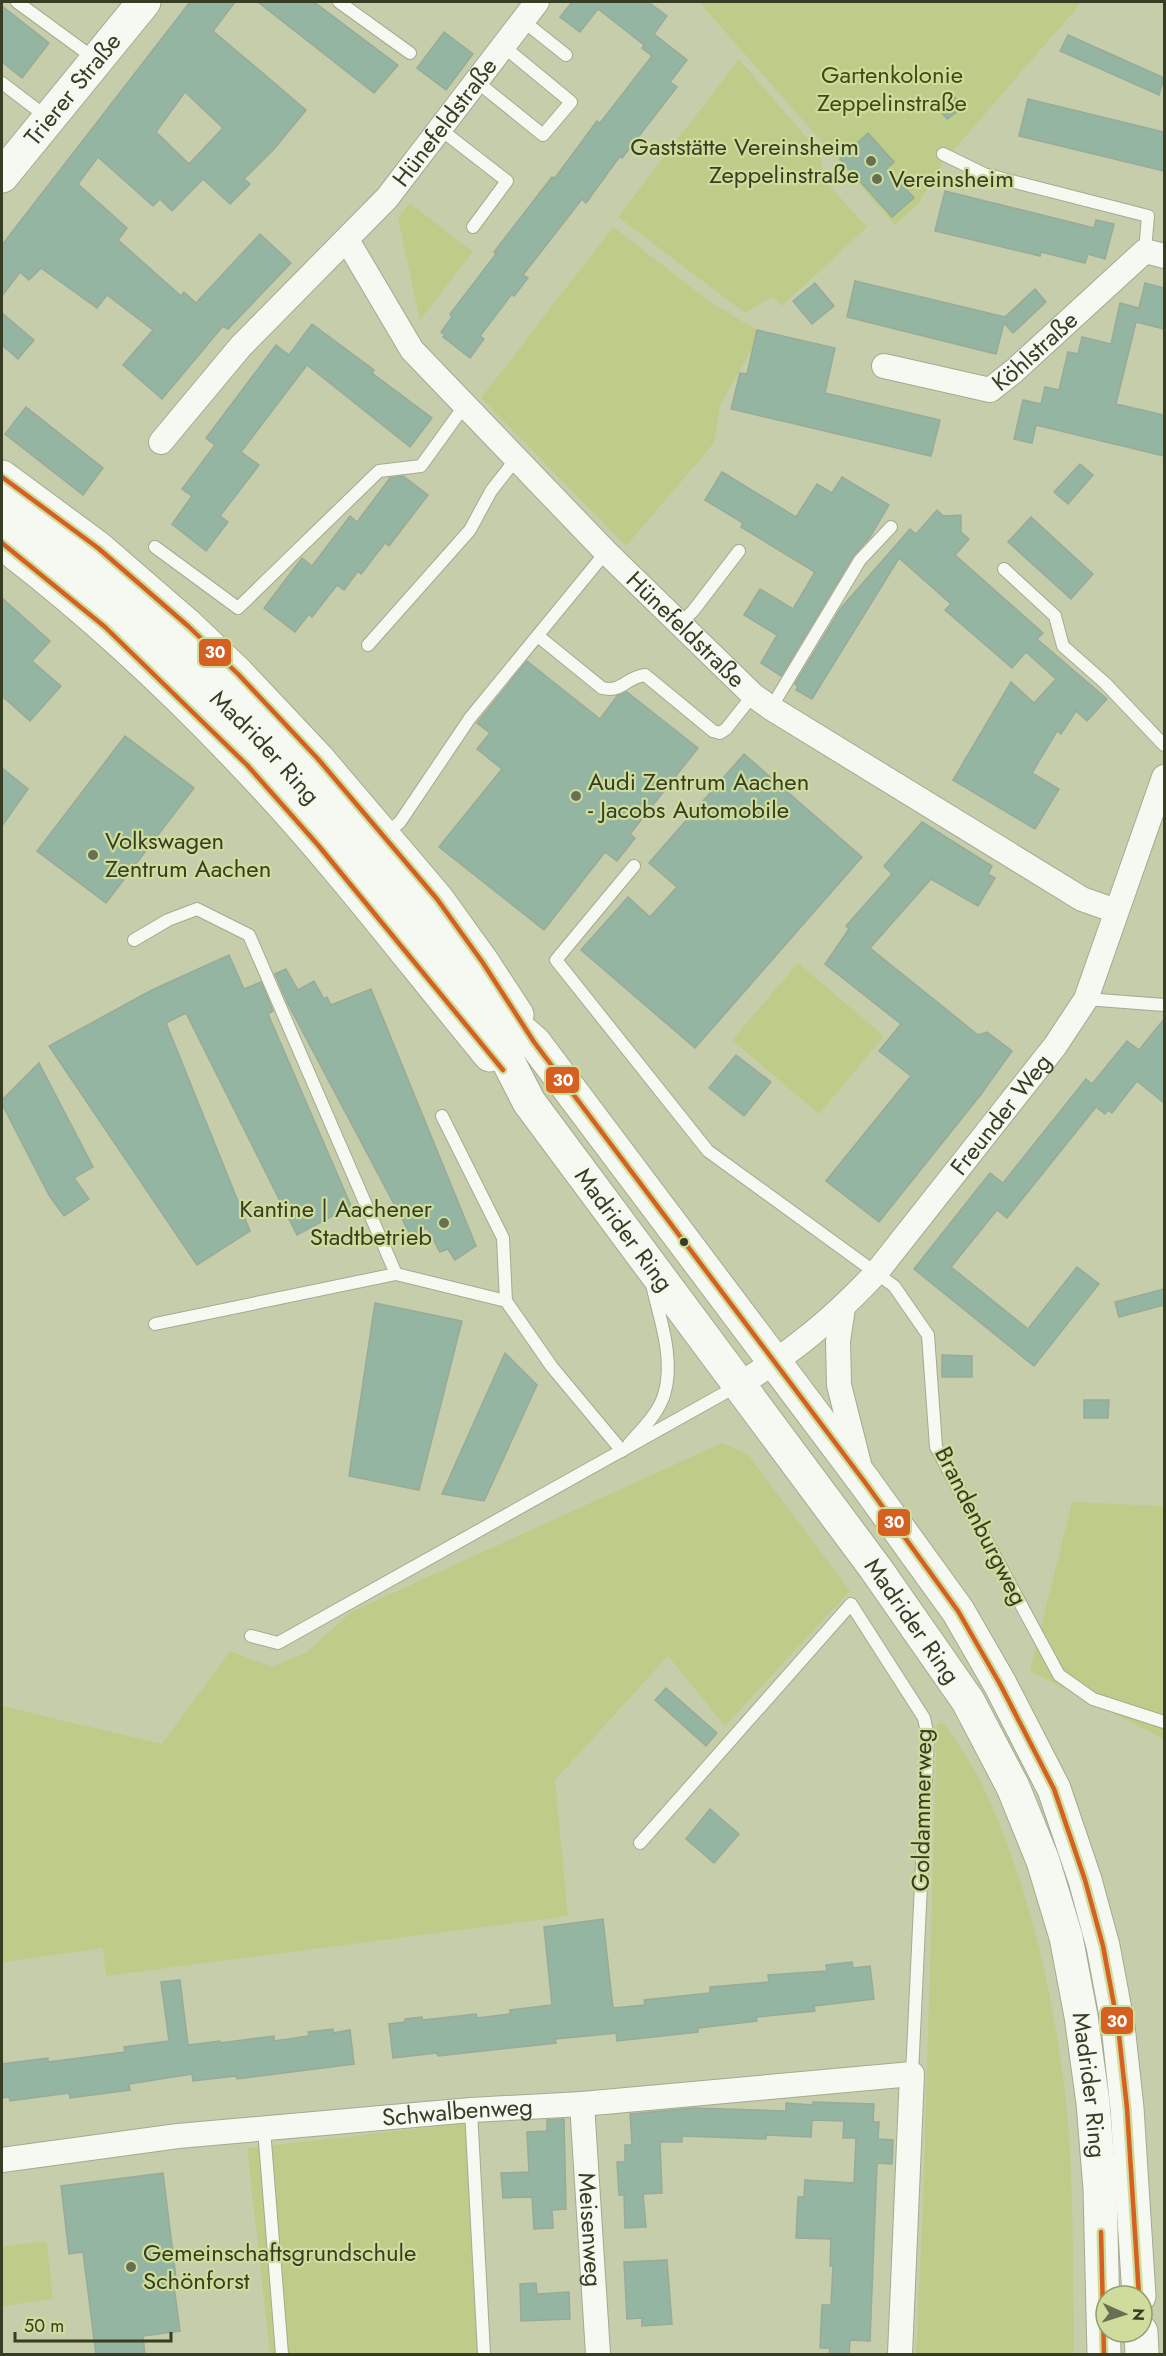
<svg xmlns="http://www.w3.org/2000/svg" width="1166" height="2356" font-family="Jost,sans-serif">
	<style>
		.green { fill: #becc8a }
		.building { fill: #94b5a1; stroke: #98ab98; stroke-width: 1.5; fill-rule: evenodd }
		.lines { fill: none; stroke-linecap: round; stroke-linejoin: round }
		.lane-casing { stroke: #a4aa8f; stroke-width: 14 }
		.street-casing { stroke: #a4aa8f; stroke-width: 26 }
		.primary-casing { stroke: #a4aa8f; stroke-width: 35 }
		.lane { stroke: #f6f8f2; stroke-width: 12 }
		.street { stroke: #f6f8f2; stroke-width: 24 }
		.primary { stroke: #f6f8f2; stroke-width: 33 }
		.bus-1-casing { stroke: #cedc9c; stroke-width: 9 }
		.bus-1 { stroke: #d65f22; stroke-width: 4.5 }
		.poi-dot { fill: #696f53; stroke: #cedc9c; stroke-width: 2 }
		.bus-dot { fill: #373d23; stroke: #cedc9c; stroke-width: 2 }
		.labels { text-anchor: middle; stroke-width: 4.5; stroke-linejoin: round; paint-order: stroke }
		.park-label { font-size: 24px; fill: #404a12; stroke: #cedc9c }
		.street-label { font-size: 24px; fill: #373d23; stroke: #cedc9c }
		.poi-label { font-size: 24px; fill: #373d23; stroke: #cedc9c; text-anchor: start }
		.line-badge { stroke: #cedc9c; stroke-width: 2 }
		.badge-label { font-size: 16px; text-anchor: middle; font-weight: bold; fill: #fff }
	</style>
	<rect width="100%" height="100%" fill="#c6cdab"/>
	<!-- green -->
	<g class="green">
		<path d="M699,2H1082L944,161L918,204L895,225Z"/>
		<path d="M739,59L819,152L826,182L867,227L782,306L772,297L745,313L618,217Z"/>
		<path d="M410,203L473,252L420,320L398,218Z"/>
		<path d="M613,227L712,303L757,330L753,347L720,405L714,443L626,546L481,398Z"/>
		<path d="M798,963L884,1036L819,1114L732,1040Z"/>
		<path d="M722,1443L747,1454L850,1591L725,1726L668,1656L555,1780L568,1916L106,1976L103,1948L3,1962L2,1706L162,1744L230,1651L272,1667L307,1652L351,1612Z"/>
		<path d="M1072,1502L1164,1506V1739L1030,1671Z"/>
		<path d="M937,1724H945C957,1743 971,1762 981,1782C1027,1880 1052,1985 1065,2092C1075,2178 1072,2267 1074,2354H916L923,2204Z"/>
		<path d="M477,2122L490,2354H270L247,2148Z"/>
		<path d="M44,2241L47,2245L53,2299L2,2306V2247Z"/>
	</g>
	<!-- building -->
	<g class="building">
		<path d="M190,2H235L213,31L306,110L274,149L244,179L250,184L230,204L203,179L172,211L160,199L153,206L98,157L78,184L127,228L118,240L181,296L184,292L196,303L260,234L291,263L228,329L223,326L162,399L123,365L153,330L107,295L97,308L41,268L29,280L20,272L2,296V245ZM185,92L223,128L189,164L156,132Z"/>
		<path d="M258,2H314L398,65L374,93Z"/>
		<path d="M572,2H648L667,16L654,34L687,60L670,82L677,87L622,158L620,156L586,203L582,199L523,275L528,278L514,296L512,294L480,336L484,339L470,358L443,337L445,335L441,332L452,317L450,314L496,254L494,252L552,177L555,178L597,121L600,123L652,56L642,48L644,45L598,9L580,32L560,17Z"/>
		<path d="M2,6L49,43L22,78L2,62Z"/>
		<path d="M444,32L473,54L446,90L417,68Z"/>
		<path d="M1068,35L1164,78L1159,95L1060,51Z"/>
		<path d="M953,95L963,107L947,119L937,107Z"/>
		<path d="M1028,99L1164,132V171L1019,136Z"/>
		<path d="M868,133L894,162L887,168L914,198L892,217L840,159Z"/>
		<path d="M945,191L1094,228L1096,220L1114,224L1105,259L1088,254L1085,263L1041,252L1040,256L935,231Z"/>
		<path d="M855,281L1005,317L1035,289L1046,302L1013,333L1004,323L996,354L847,317Z"/>
		<path d="M815,283L834,306L812,324L793,301Z"/>
		<path d="M1145,283L1164,288V329L1136,322L1116,404L1164,415V456L1036,425L1032,443L1014,439L1023,400L1041,404L1045,387L1059,390L1068,352L1078,354L1082,337L1111,344L1120,303L1139,308Z"/>
		<path d="M2,313L34,340L18,359L2,345Z"/>
		<path d="M312,324L374,370L372,373L432,418L410,447L307,365L241,452L259,465L220,516L228,522L206,551L172,524L192,496L182,489L215,445L206,438L276,345L289,355Z"/>
		<path d="M757,330L835,348L825,393L940,420L931,456L731,409L740,373L747,374Z"/>
		<path d="M26,407L103,468L83,495L5,434Z"/>
		<path d="M1080,464L1093,475L1068,504L1054,492Z"/>
		<path d="M722,472L796,517L817,484L832,493L842,477L889,505L870,537L853,556L781,676L761,663L777,635L744,615L760,589L793,609L815,572L741,527L743,523L705,500Z"/>
		<path d="M403,476L428,495L389,546L385,543L361,574L358,571L344,590L337,585L312,617L309,614L295,632L264,608L302,558L312,566L350,516L357,522L390,478Z"/>
		<path d="M937,510L943,516L961,515V532L969,539L955,555L1043,633L1037,639L1107,699L1087,721L1076,711L1061,734L1057,731L1032,773L1059,789L1035,829L953,780L1011,682L1034,703L1056,679L1026,652L1012,668L945,610L951,604L899,558L812,699L796,690L798,687L795,684L841,608L910,529L916,534Z"/>
		<path d="M1031,517L1093,574L1071,599L1008,542Z"/>
		<path d="M2,598L50,641L32,661L61,686L30,721L2,696Z"/>
		<path d="M527,661L600,719L617,696L627,692L698,748L630,834L635,838L617,861L605,852L544,930L439,847L502,769L477,749L490,733L477,723Z"/>
		<path d="M125,736L194,788L106,903L37,851Z"/>
		<path d="M744,754L862,857L695,1048L581,950L628,897L650,917L677,887L649,863Z"/>
		<path d="M2,768L28,789L2,826Z"/>
		<path d="M922,822L992,866L988,874L995,878L978,906L931,879L870,948L978,1035L987,1032L1012,1051L982,1093L879,1222L826,1181L911,1076L879,1051L901,1024L825,964L849,929L846,926L892,874L884,866Z"/>
		<path d="M229,955L244,989L261,982L273,1011L268,1014L351,1206L297,1235L186,1013L166,1023L250,1231L197,1265L49,1046L152,990Z"/>
		<path d="M286,969L298,990L314,981L324,999L327,997L331,1005L371,989L476,1246L455,1260L448,1249L440,1252L427,1228L411,1236L288,1004L275,974Z"/>
		<path d="M1164,1019V1103L1137,1081L1112,1113L1108,1110L1105,1114L1096,1107L1007,1218L997,1210L951,1267L1028,1329L1077,1267L1099,1284L1034,1366L914,1269L990,1173L1003,1183L1086,1079L1092,1084L1127,1041L1139,1050Z"/>
		<path d="M736,1055L771,1082L744,1116L709,1088Z"/>
		<path d="M39,1063L93,1167L74,1178L89,1199L64,1216L49,1195L2,1104V1100Z"/>
		<path d="M1164,1289V1305L1119,1317L1115,1302Z"/>
		<path d="M375,1303L462,1321L419,1490L349,1476Z"/>
		<path d="M505,1353L537,1385L484,1501L442,1494Z"/>
		<path d="M942,1355L972,1356V1377H942Z"/>
		<path d="M1084,1400H1109L1108,1418H1084Z"/>
		<path d="M666,1688L717,1733L706,1746L655,1700Z"/>
		<path d="M710,1809L739,1834L714,1863L686,1839Z"/>
		<path d="M603,1919L613,2008L645,2005L644,2000L710,1993V1987L769,1982L768,1975L827,1971L826,1965L852,1962L853,1968L870,1966L874,1999L814,2006L815,2011L756,2017L757,2021L698,2028V2032L617,2041L616,2033L597,2035L555,2039L556,2043L438,2056L437,2053L393,2058L389,2024L405,2022V2019L422,2017L423,2020L476,2014L477,2018L510,2014V2010L552,2005L544,1927Z"/>
		<path d="M180,1980L188,2045L220,2041V2043L274,2036V2041L309,2036L308,2032L333,2029V2033L350,2030L354,2064L237,2079L236,2076L193,2081L192,2074L129,2084L130,2090L70,2098L69,2093L10,2101L9,2097L2,2098V2064L48,2058V2062L125,2052L124,2047L169,2041L161,1982Z"/>
		<path d="M813,2102L874,2104L873,2122H879L878,2139L893,2140L892,2164L877,2163L870,2341L850,2340L849,2355H829L830,2348H820L822,2305H831L833,2266H830L831,2239L796,2238L798,2197H804L805,2180L854,2183L856,2138H843L844,2121L812,2120L811,2137L766,2135V2139L682,2136V2142H660L662,2193L643,2194L646,2227L625,2228L624,2195H619L617,2162H625V2145H632L630,2114L694,2108L786,2111V2103L813,2105Z"/>
		<path d="M564,2119L566,2209L552,2210L553,2228L534,2229L532,2197L503,2198L501,2173L529,2172L527,2132L547,2131V2120Z"/>
		<path d="M163,2173L177,2286H174L180,2331L143,2336L145,2355H96L83,2252L69,2254L61,2186Z"/>
		<path d="M667,2260L672,2324L642,2326V2318L627,2319L624,2262Z"/>
		<path d="M536,2283L537,2294L569,2292L570,2319L521,2321L520,2284Z"/>
	</g>
	<g class="lines">
		<!-- lane casing -->
		<g class="lane-casing">
			<g id="lane">
				<path d="M17,2L95,59"/>
				<path d="M339,2L410,53"/>
				<path d="M522,20L566,55"/>
				<path d="M476,81L543,135L571,102L503,46"/>
				<path d="M2,83L48,118"/>
				<path d="M440,129L507,181L473,227"/>
				<path d="M943,154L984,174L1148,216L1145,251"/>
				<path d="M155,547L238,608L379,471L421,466L465,405"/>
				<path d="M1004,569L1055,616L1063,646L1105,683L1164,745"/>
				<path d="M679,625L693,611L739,551"/>
				<path d="M538,636L602,688C622,693 626,677 645,675L713,731L720,733L726,729L753,695"/>
				<path d="M368,645L470,530L491,491L516,459"/>
				<path d="M771,708L860,560L891,527"/>
				<path d="M384,835L400,822L470,718L606,552"/>
				<path d="M634,866L556,960L708,1151L894,1286L928,1335L936,1447L1059,1675L1093,1699L1164,1722"/>
				<path d="M134,940L168,920L197,909L249,935L396,1274"/>
				<path d="M1086,999L1164,1005"/>
				<path d="M442,1116L503,1238L506,1301"/>
				<path d="M155,1324L396,1274L506,1301L552,1367L622,1451"/>
				<path d="M629,1444C642,1429 658,1414 664,1395C675,1360 660,1319 652,1285"/>
				<path d="M251,1636L278,1643L737,1386"/>
				<path d="M640,1843L851,1604L924,1718L928,1737L912,2074"/>
				<path d="M471,2110L484,2354"/>
				<path d="M264,2129L282,2354"/>
			</g>
		</g>
		<!-- street casing -->
		<g class="street-casing">
			<g id="street">
				<path id="s1" d="M347,240L412,350L606,552L753,695L771,708L1082,899L1116,911"/>
				<path id="s2" d="M884,366L990,390L1014,371L1145,251L1164,256"/>
				<path id="s3" d="M161,442L241,346L387,198L537,2"/>
				<path d="M843,1308L838,1341L839,1385L860,1468"/>
				<path id="s4" d="M740,1384C793,1352 834,1318 876,1273L1055,1046L1086,999L1164,777"/>
				<path id="s5" d="M582,2104L598,2354"/>
				<path id="s6" d="M2,2160L178,2136L471,2110L582,2104L912,2074L900,2354"/>
			</g>
		</g>
		<!-- primary casing -->
		<g class="primary-casing">
			<g id="primary">
				<path id="s7" d="M2,176L144,2"/>
				<path d="M2,477L98,548L188,626L238,674L318,759L437,899L483,963L517,1015"/>
				<path id="s8" d="M2,511L92,582L192,673L260,739L361,852L471,989L529,1102L876,1569L968,1701L1013,1787L1043,1861L1066,1937L1081,2016L1093,2103L1100,2189L1104,2354"/>
				<path d="M2,543C90,610 171,685 247,766C334,857 410,958 490,1055"/>
				<path d="M482,998L534,1042L864,1481L958,1611L1000,1684L1054,1789L1085,1880L1103,1946L1118,2026L1127,2108L1139,2296"/>
				<path d="M1141,2332L1142,2354"/>
			</g>
		</g>
		<!-- lane -->
		<use href="#lane" class="lane"/>
		<!-- street -->
		<use href="#street" class="street"/>
		<!-- primary -->
		<use href="#primary" class="primary"/>
		<!-- bus-1 casing -->
		<g class="bus-1-casing">
			<g id="bus-1">
				<path d="M2,477L98,548L188,626L238,674L318,759L437,899L483,963L534,1042L864,1481L958,1611L1000,1684L1054,1789L1085,1880L1103,1946L1118,2026L1127,2108L1139,2296"/>
				<path d="M2,543L105,627L247,765L318,845L503,1070"/>
				<path d="M1101,2232L1104,2354"/>
			</g>
		</g>
		<!-- bus-1 -->
		<use href="#bus-1" class="bus-1"/>
	</g>
	<!-- markers -->
	<g class="poi-dot">
		<circle cx="871" cy="161" r="6"/>
		<circle cx="877" cy="179" r="6"/>
		<circle cx="576" cy="796" r="6"/>
		<circle cx="93" cy="855" r="6"/>
		<circle cx="444" cy="1223" r="6"/>
		<circle cx="131" cy="2267" r="6"/>
	</g>
	<circle class="bus-dot" cx="684" cy="1242" r="5"/>
	<g class="labels">
		<!-- park labels -->
		<g class="park-label">
			<text x="892" y="83">Gartenkolonie<tspan x="892" dy="28">Zeppelinstraße</tspan></text>
		</g>
		<!-- street labels -->
		<g class="street-label">
			<text dy="8" stroke="none"><textPath href="#s7" startOffset="112">Trierer Straße</textPath></text>
			<text dy="8" stroke="none"><textPath href="#s3" startOffset="428">Hünefeldstraße</textPath></text>
			<text dy="8" stroke="none"><textPath href="#s2" startOffset="168">Köhlstraße</textPath></text>
			<text dy="8" stroke="none"><textPath href="#s1" startOffset="519">Hünefeldstraße</textPath></text>
			<text dy="8" stroke="none"><textPath href="#s8" startOffset="354">Madrider Ring</textPath></text>
			<text dy="8" stroke="none"><textPath href="#s4" startOffset="378">Freunder Weg</textPath></text>
			<text dy="8" stroke="none"><textPath href="#s8" startOffset="958">Madrider Ring</textPath></text>
			<text transform="translate(981 1526) rotate(63)" y="8">Brandenburgweg</text>
			<text dy="8" stroke="none"><textPath href="#s8" startOffset="1444">Madrider Ring</textPath></text>
			<text transform="translate(922 1810) rotate(-89)" y="8">Goldammerweg</text>
			<text dy="8" stroke="none"><textPath href="#s8" startOffset="1948">Madrider Ring</textPath></text>
			<text dy="8" stroke="none"><textPath href="#s6" startOffset="458">Schwalbenweg</textPath></text>
			<text dy="8" stroke="none"><textPath href="#s5" startOffset="126">Meisenweg</textPath></text>
		</g>
		<!-- poi labels -->
		<g class="poi-label">
			<text x="859" y="155" text-anchor="end">Gaststätte Vereinsheim<tspan x="859" dy="28">Zeppelinstraße</tspan></text>
			<text x="889" y="187">Vereinsheim</text>
			<text x="588" y="790">Audi Zentrum Aachen<tspan x="588" dy="28">- Jacobs Automobile</tspan></text>
			<text x="105" y="849">Volkswagen<tspan x="105" dy="28">Zentrum Aachen</tspan></text>
			<text x="432" y="1217" text-anchor="end">Kantine | Aachener<tspan x="432" dy="28">Stadtbetrieb</tspan></text>
			<text x="143" y="2261">Gemeinschaftsgrundschule<tspan x="143" dy="28">Schönforst</tspan></text>
		</g>
	</g>
	<g class="line-badge">
		<rect x="198" y="638" width="34" height="29" rx="6" fill="#d65f22"/>
		<rect x="545" y="1066" width="35" height="28" rx="6" fill="#d65f22"/>
		<rect x="877" y="1508" width="34" height="29" rx="6" fill="#d65f22"/>
		<rect x="1100" y="2006" width="34" height="29" rx="6" fill="#d65f22"/>
	</g>
	<g class="badge-label">
		<text x="215" y="658">30</text>
		<text x="563" y="1086">30</text>
		<text x="894" y="1528">30</text>
		<text x="1117" y="2027">30</text>
	</g>
	<!-- border -->
	<rect width="1166" height="2356" fill="none" stroke="#373d23" stroke-width="6"/>
	<!-- north arrow -->
	<g transform="translate(1124 2314) rotate(93)"><circle r="28" fill="#cedc9c" stroke="#929c6c" stroke-width="1.5"/>
	<path d="M0-4.5L10 22L0 15L-10 22Z" fill="#696f53"/>
	<text y="-9" font-size="16" font-weight="bold" text-anchor="middle" fill="#373d23">N</text>
	</g>
	<!-- scale -->
	<path d="M15 2332v9h156v-9" fill="none" stroke="#373d23" stroke-width="3"/>
	<text x="24" y="2332" font-size="18" fill="#373d23" stroke="#cedc9c" stroke-width="4.5" paint-order="stroke">50 m</text>
</svg>
